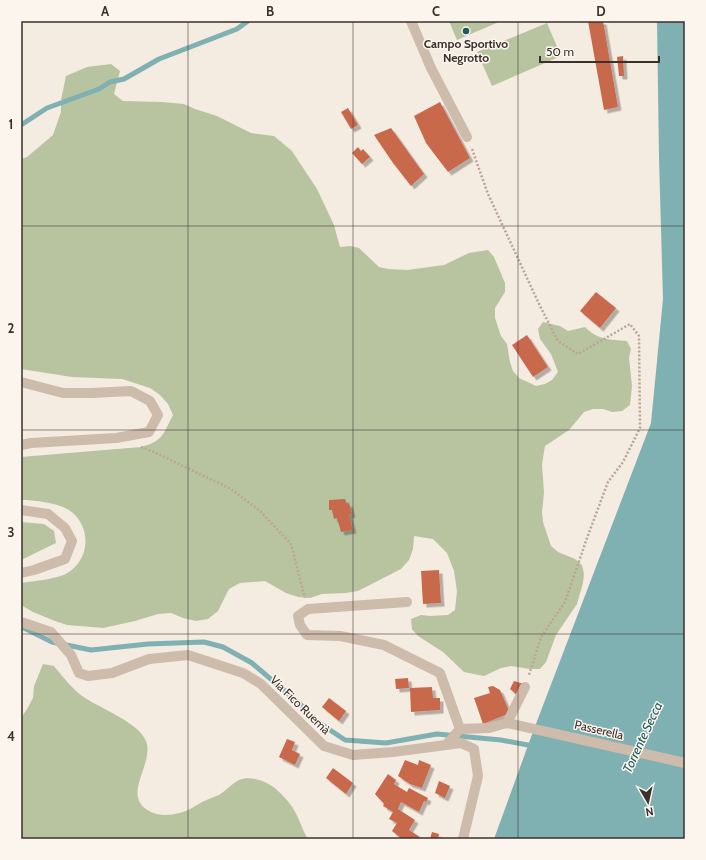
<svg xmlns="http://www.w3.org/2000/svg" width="706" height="860" font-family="Cabin,sans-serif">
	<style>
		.green { fill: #b8c4a0 }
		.water { fill: #7fb0b2 }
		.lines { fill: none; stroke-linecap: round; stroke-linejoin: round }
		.stream { stroke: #7fb0b2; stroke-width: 5 }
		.building { fill: #c8694b; filter: url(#shadow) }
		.path { stroke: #b9a596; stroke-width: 2.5; stroke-dasharray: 2 2; stroke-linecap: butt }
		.pedestrian { stroke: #cdbbac; stroke-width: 10 }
		.minor { stroke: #cdbbac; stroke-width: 10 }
		.grid { fill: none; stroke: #3b302b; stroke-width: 1; stroke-opacity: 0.55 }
		.poi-dot { fill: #1f5a5e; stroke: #fbf5ee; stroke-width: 1.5 }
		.labels { text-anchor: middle; stroke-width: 3; stroke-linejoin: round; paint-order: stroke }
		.poi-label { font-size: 12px; font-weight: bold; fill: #3b302b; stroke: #fbf5ee }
		.street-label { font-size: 12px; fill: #3b302b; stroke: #fbf5ee }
		.water-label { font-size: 13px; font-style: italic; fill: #1f5a5e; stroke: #fbf5ee }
		.neatline { fill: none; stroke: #3b302b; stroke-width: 1.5 }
		.grid-label { font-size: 13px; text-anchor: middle; font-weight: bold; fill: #3b302b }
	</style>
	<defs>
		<filter id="shadow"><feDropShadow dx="3.5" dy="3.5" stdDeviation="0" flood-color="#0004"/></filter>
	</defs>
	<rect width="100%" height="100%" fill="#f4ebe1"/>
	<!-- green -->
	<g class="green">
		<path d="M449,21H501L457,40Z"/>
		<path d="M547,23L561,56L492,86L477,52Z"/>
		<path d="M111,64L120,71L114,94L123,101L162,102L184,104L195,109L217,116L251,133L274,136L292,151L317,189L334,225L340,247L350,246L359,248L379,267L388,269L407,270L444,265L469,253L488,250L494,257L505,283V292L495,308V318L501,336L507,344L510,362L513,371L519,378L536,386L545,384L552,380L558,372L551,354L540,339L538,329L543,322L560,326L568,331L585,327C599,341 609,339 627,341L631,349L629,358L632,386L630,405L622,411L612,412L603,409H593L584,412L569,430L545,446L542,464L544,493L542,512L543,522L551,546L558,552L575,559L582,565L584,574L583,583L577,604L556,635L546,662L540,669H530L511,666L501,668L484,676L464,672L443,652L418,636L412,629L411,619L421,615L430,616L448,615L455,610L457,591L454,571L447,553L433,539L414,536L413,549L409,560L401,569L358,591L346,593L322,594L310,598L298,597L286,593L265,581L240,583L229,589L218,611L208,619L196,621L183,618L171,613L158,614L135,621L103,628L92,627L67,625L55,621L33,612L21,605V583C34,581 59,579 69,572C91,557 91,525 69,510C58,503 34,500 21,500V457L141,447C163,441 163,434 173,415L168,404L160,395L150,388L122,379L72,377L21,369V159L27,157L53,135L61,112V100L66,76L87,67Z"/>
		<path d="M21,522L44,524L54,531L56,543L21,560Z"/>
		<path d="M43,664L54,666C63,677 73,690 85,698C102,709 139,723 146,741C155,765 119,796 151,812C163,818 181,814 192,808C195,806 199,804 202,802C208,799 214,797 219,795C226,791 231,784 239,780C251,775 269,782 278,791C286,798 295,809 299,820C302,827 304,833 308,839H21V718L27,709L33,698L34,686Z"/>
	</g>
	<!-- water -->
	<path class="water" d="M657,21H685V839H494L534,729L651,423L663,299L659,158Z"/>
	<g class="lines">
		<!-- stream -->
		<g class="stream">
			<path d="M21,125L47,108L99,89L110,82L124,79L159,59L237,29L248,21"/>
			<path d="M22,627L52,642L91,650L148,644L204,642L223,647L252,663L300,704L318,722L345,740L386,743L437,734L501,740L533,746"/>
		</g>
	</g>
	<!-- building -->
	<g class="building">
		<path d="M588,21H603L618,107L604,110Z"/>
		<path d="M623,56L624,76H619L617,57Z"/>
		<path d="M440,102L470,158L448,172L426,143L414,116Z"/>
		<path d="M348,108L358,125L351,129L341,112Z"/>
		<path d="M391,128L424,174L411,186L393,163L374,135Z"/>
		<path d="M358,147L361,151L363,149L370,157L362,164L352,153Z"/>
		<path d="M596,292L616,308L600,328L580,311Z"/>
		<path d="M527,335L548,367L533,377L512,345Z"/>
		<path d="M345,499L347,504L349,503L352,514L349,515L353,530L341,532L337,518L334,519L332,510H329V500Z"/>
		<path d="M439,570L441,603L423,604L421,571Z"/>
		<path d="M408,678L409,688L396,689L395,679Z"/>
		<path d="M514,681L524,684L517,695L510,689Z"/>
		<path d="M493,686L500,690L510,713L483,724L474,698L490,693L488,687Z"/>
		<path d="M432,687L433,698H440V710L411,712L410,688Z"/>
		<path d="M329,698L346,711L339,721L322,707Z"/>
		<path d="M287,739L295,742L292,750L300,754L295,765L279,757Z"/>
		<path d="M405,760L418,765L419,760L431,765L422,788L410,784L398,776Z"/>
		<path d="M333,768L353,783L346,794L326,778Z"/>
		<path d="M388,774L396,780L394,784L407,792L409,788L428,798L426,802L424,801L419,812L401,802L398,809L415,820L409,830L420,837L419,839H402L392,831L397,823L389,819L393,812L383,806L384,804L375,794Z"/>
		<path d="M439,781L450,786L445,798L435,793Z"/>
		<path d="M432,832L439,834L438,839H430Z"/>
	</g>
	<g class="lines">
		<!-- path -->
		<g class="path">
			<path d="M472,149L488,194L540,306L558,341L578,354L630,324L639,336L640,428L623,462L608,482L587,538L565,602L541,637L529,675"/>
			<path d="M141,447L154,452L231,489L260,511L291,544L305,598"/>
		</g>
		<!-- pedestrian -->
		<path class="pedestrian" d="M507,723L685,763"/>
		<!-- minor -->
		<g class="minor">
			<path d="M411,21L431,68L467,137"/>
			<path d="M21,382L63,393H92L131,391L150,401L158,415L149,432L116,438L31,443L21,445"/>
			<path d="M21,510L48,514L65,528L72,541L65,559L34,570L21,573"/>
			<path d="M407,602L308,609L298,616L300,625L307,635L340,636L384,645L440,673L460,729"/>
			<path d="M21,622L51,632L71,655L79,673L88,676L112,673L149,659L188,655L243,673L261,684L324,746L353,755L393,752L461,743L474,749L478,776L463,839"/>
			<path d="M446,745L460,729L489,728L507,723L525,687"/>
		</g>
	</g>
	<!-- grid -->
	<path class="grid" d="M188,21V839M353,21V839M518,21V839M21,226H685M21,430H685M21,634H685"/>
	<!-- markers -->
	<circle class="poi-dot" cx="466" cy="31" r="4"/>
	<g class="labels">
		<!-- poi labels -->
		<g class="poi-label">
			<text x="466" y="48">Campo Sportivo<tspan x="466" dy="14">Negrotto</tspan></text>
		</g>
		<!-- street labels -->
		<g class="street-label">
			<text transform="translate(300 705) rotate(44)" y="4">Via Fico Ruemà</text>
			<text transform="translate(599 730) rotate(13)" y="4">Passerella</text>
		</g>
		<!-- water labels -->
		<g class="water-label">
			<text transform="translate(642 737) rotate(-65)" y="5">Torrente Secca</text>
		</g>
	</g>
	<!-- border -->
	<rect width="706" height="860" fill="none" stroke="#fbf5ee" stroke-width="44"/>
	<!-- north arrow -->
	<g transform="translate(648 802) rotate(171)" stroke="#fbf5ee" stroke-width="3" paint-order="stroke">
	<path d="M0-3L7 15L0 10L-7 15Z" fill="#3b302b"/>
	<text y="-6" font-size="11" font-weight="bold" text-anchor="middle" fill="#3b302b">N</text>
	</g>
	<!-- scale -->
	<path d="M540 56v6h119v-6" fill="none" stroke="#3b302b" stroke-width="2"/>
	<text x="546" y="56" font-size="12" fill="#3b302b" stroke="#fbf5ee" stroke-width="3" paint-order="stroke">50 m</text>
	<rect x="22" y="22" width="662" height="816" class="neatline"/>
	<g class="grid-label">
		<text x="105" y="16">A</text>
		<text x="270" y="16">B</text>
		<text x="436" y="16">C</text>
		<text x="601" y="16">D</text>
		<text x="11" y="129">1</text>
		<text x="11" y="333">2</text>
		<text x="11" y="537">3</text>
		<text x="11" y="741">4</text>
	</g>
</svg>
